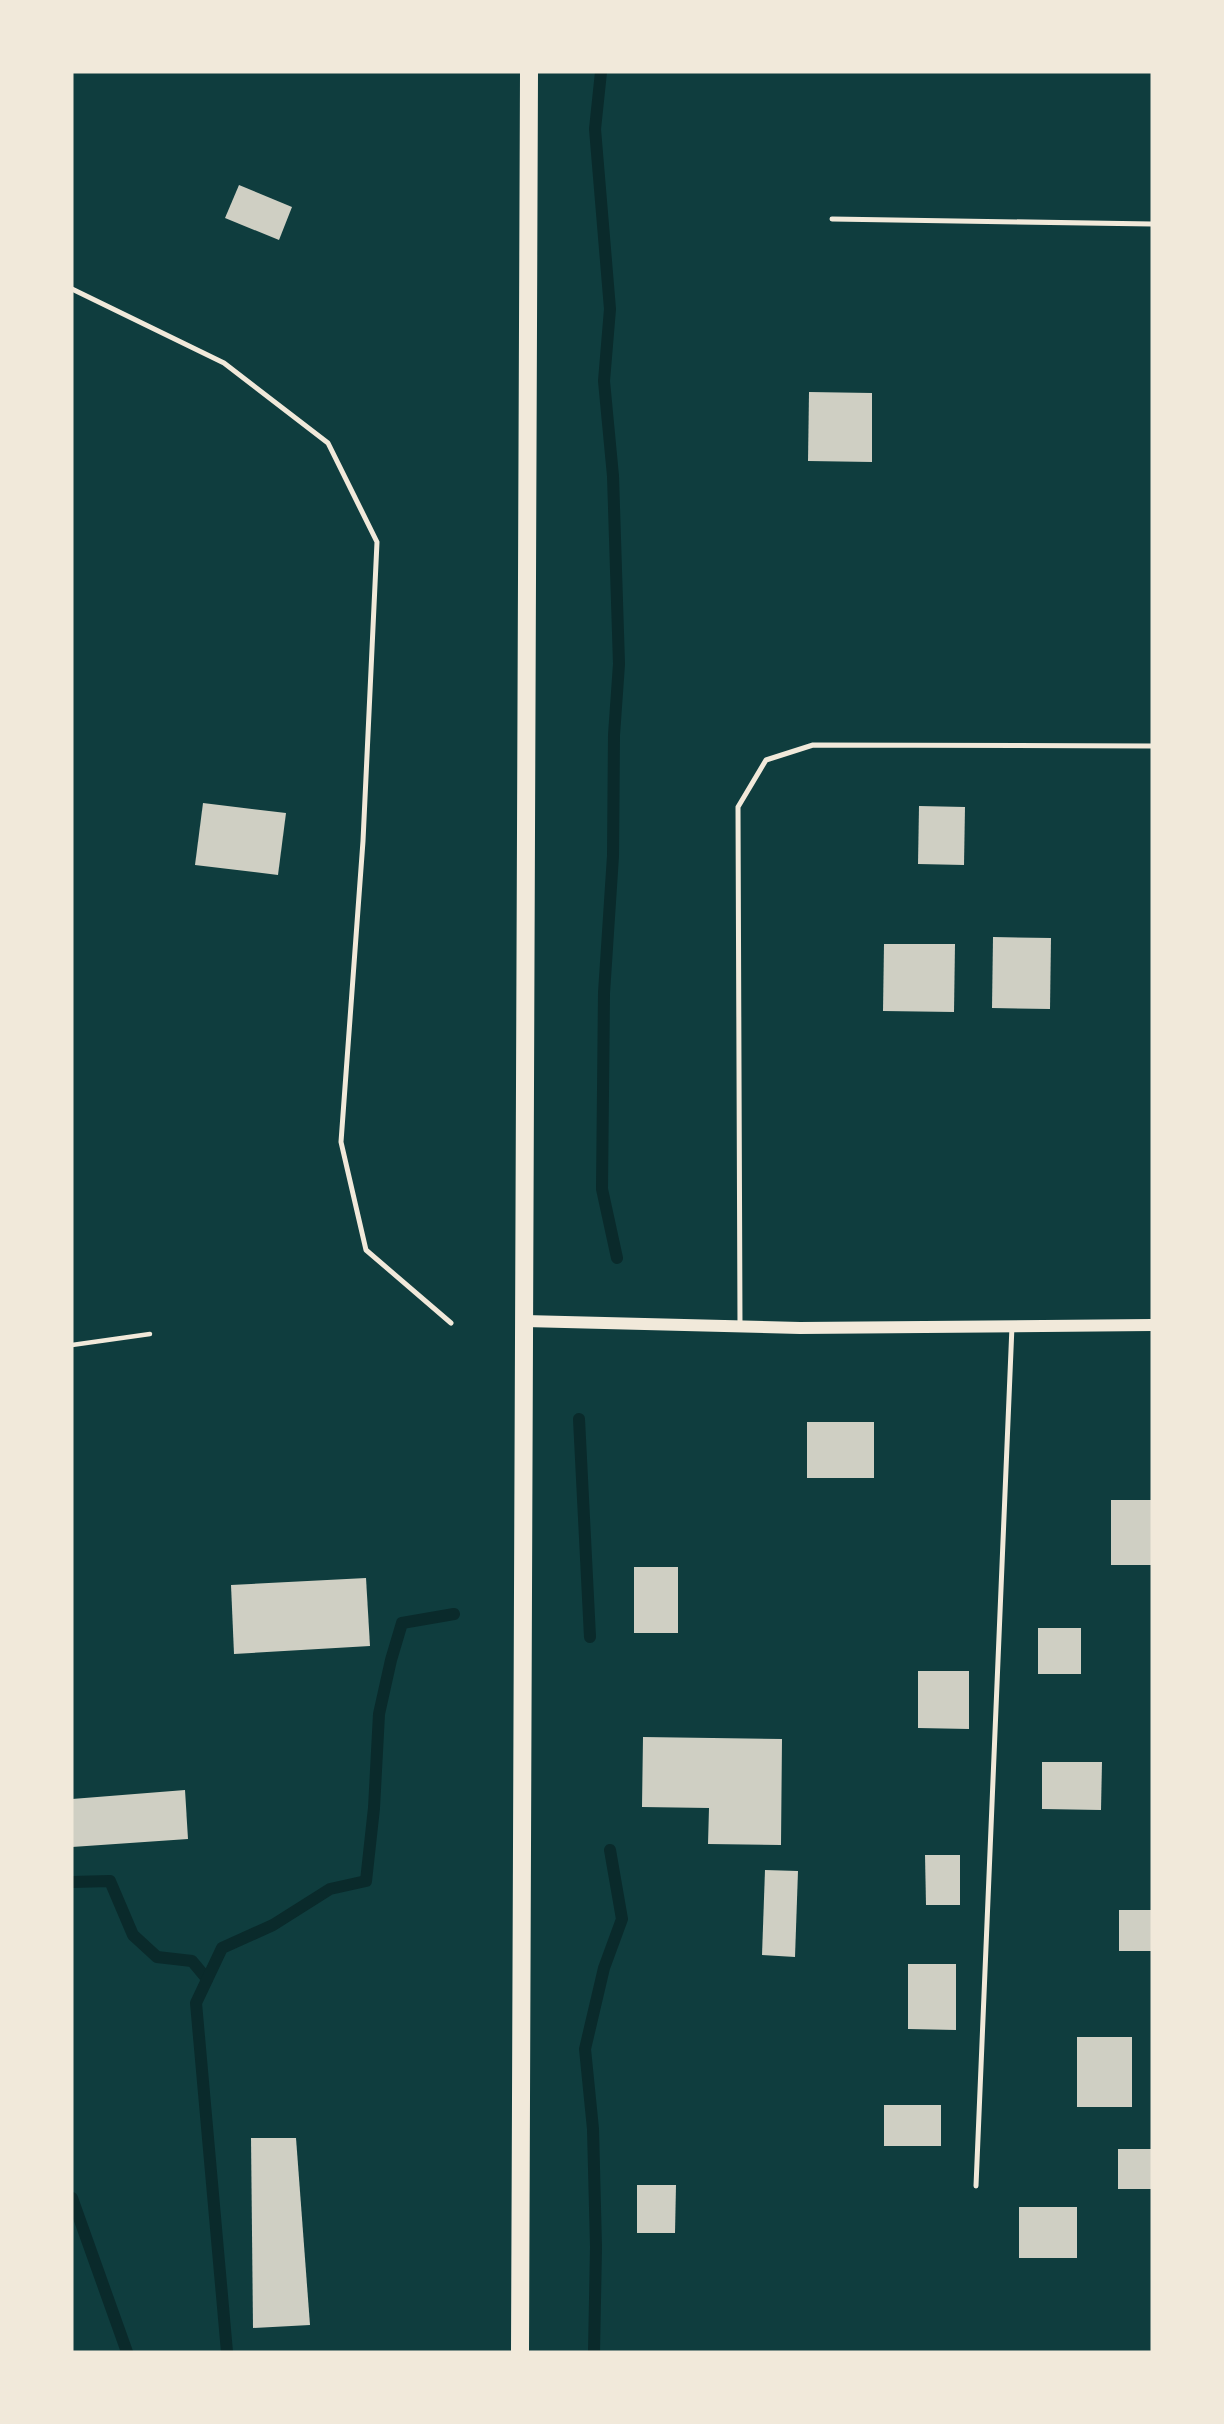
<svg xmlns="http://www.w3.org/2000/svg" width="1224" height="2424" font-family="'Nunito Sans',sans-serif">
	<style>
		.lines { fill: none; stroke-linecap: round; stroke-linejoin: round }
		.stream { stroke: #0a2a2b; stroke-width: 12 }
		.building { fill: #cfcfc3 }
		.path { stroke: #f1e9da; stroke-width: 4.5 }
		.service { stroke: #f1e9da; stroke-width: 5 }
		.tertiary { stroke: #f1e9da; stroke-width: 12 }
		.primary { stroke: #f1e9da; stroke-width: 18 }
	</style>
	<rect width="100%" height="100%" fill="#0f3d3e"/>
	<g class="lines">
		<!-- stream -->
		<g class="stream">
			<path d="M601,72L595,129L610,309L604,381L613,476L619,664L614,735L613,856L604,993L602,1189L617,1258"/>
			<path d="M579,1419L590,1637"/>
			<path d="M72,1882L110,1881L133,1935L157,1957L192,1961L207,1979"/>
			<path d="M72,2198L127,2352"/>
			<path d="M227,2352L196,2003L222,1948L273,1925L330,1889L366,1881L374,1808L379,1714L391,1660L402,1623L454,1614"/>
			<path d="M594,2352L596,2247L593,2129L585,2049L604,1968L622,1919L610,1850"/>
		</g>
	</g>
	<!-- building -->
	<g class="building">
		<path d="M239,185L292,207L279,240L225,218Z"/>
		<path d="M809,392L872,393V462L808,461Z"/>
		<path d="M203,803L286,813L278,875L195,865Z"/>
		<path d="M919,806L965,807L964,865L918,864Z"/>
		<path d="M993,937L1051,938L1050,1009L992,1008Z"/>
		<path d="M884,944H955L954,1012L883,1011Z"/>
		<rect x="807" y="1422" width="67" height="56"/>
		<rect x="1111" y="1500" width="41" height="65"/>
		<rect x="634" y="1567" width="44" height="66"/>
		<path d="M366,1578L370,1646L234,1654L231,1585Z"/>
		<rect x="1038" y="1628" width="43" height="46"/>
		<path d="M918,1671H969V1729L918,1728Z"/>
		<path d="M643,1737L782,1739L781,1845L708,1844L709,1808L642,1807Z"/>
		<path d="M1042,1762H1102L1101,1810L1042,1809Z"/>
		<path d="M185,1790L188,1839L72,1847V1799Z"/>
		<path d="M925,1855H960V1905H926Z"/>
		<path d="M765,1870L798,1871L795,1957L762,1955Z"/>
		<rect x="1119" y="1910" width="33" height="41"/>
		<path d="M908,1964H956V2030L908,2029Z"/>
		<rect x="1077" y="2037" width="55" height="70"/>
		<rect x="884" y="2105" width="57" height="41"/>
		<path d="M251,2138H296L310,2325L253,2328Z"/>
		<rect x="1118" y="2149" width="34" height="40"/>
		<path d="M637,2185H676L675,2233H637Z"/>
		<rect x="1019" y="2207" width="58" height="51"/>
	</g>
	<g class="lines">
		<!-- path -->
		<path class="path" d="M72,1345L150,1334"/>
		<!-- service -->
		<g class="service">
			<path d="M832,219L1152,224"/>
			<path d="M72,289L224,363L328,443L377,542L363,841L341,1142L366,1250L451,1323"/>
			<path d="M740,1327L738,807L766,760L813,745L1152,746"/>
			<path d="M976,2186L1012,1326"/>
		</g>
		<!-- tertiary -->
		<path class="tertiary" d="M525,1321L800,1328L1152,1325"/>
		<!-- primary -->
		<path class="primary" d="M520,2352L529,72"/>
	</g>
	<!-- border -->
	<rect width="1224" height="2424" fill="none" stroke="#f1e9da" stroke-width="147"/>
</svg>
